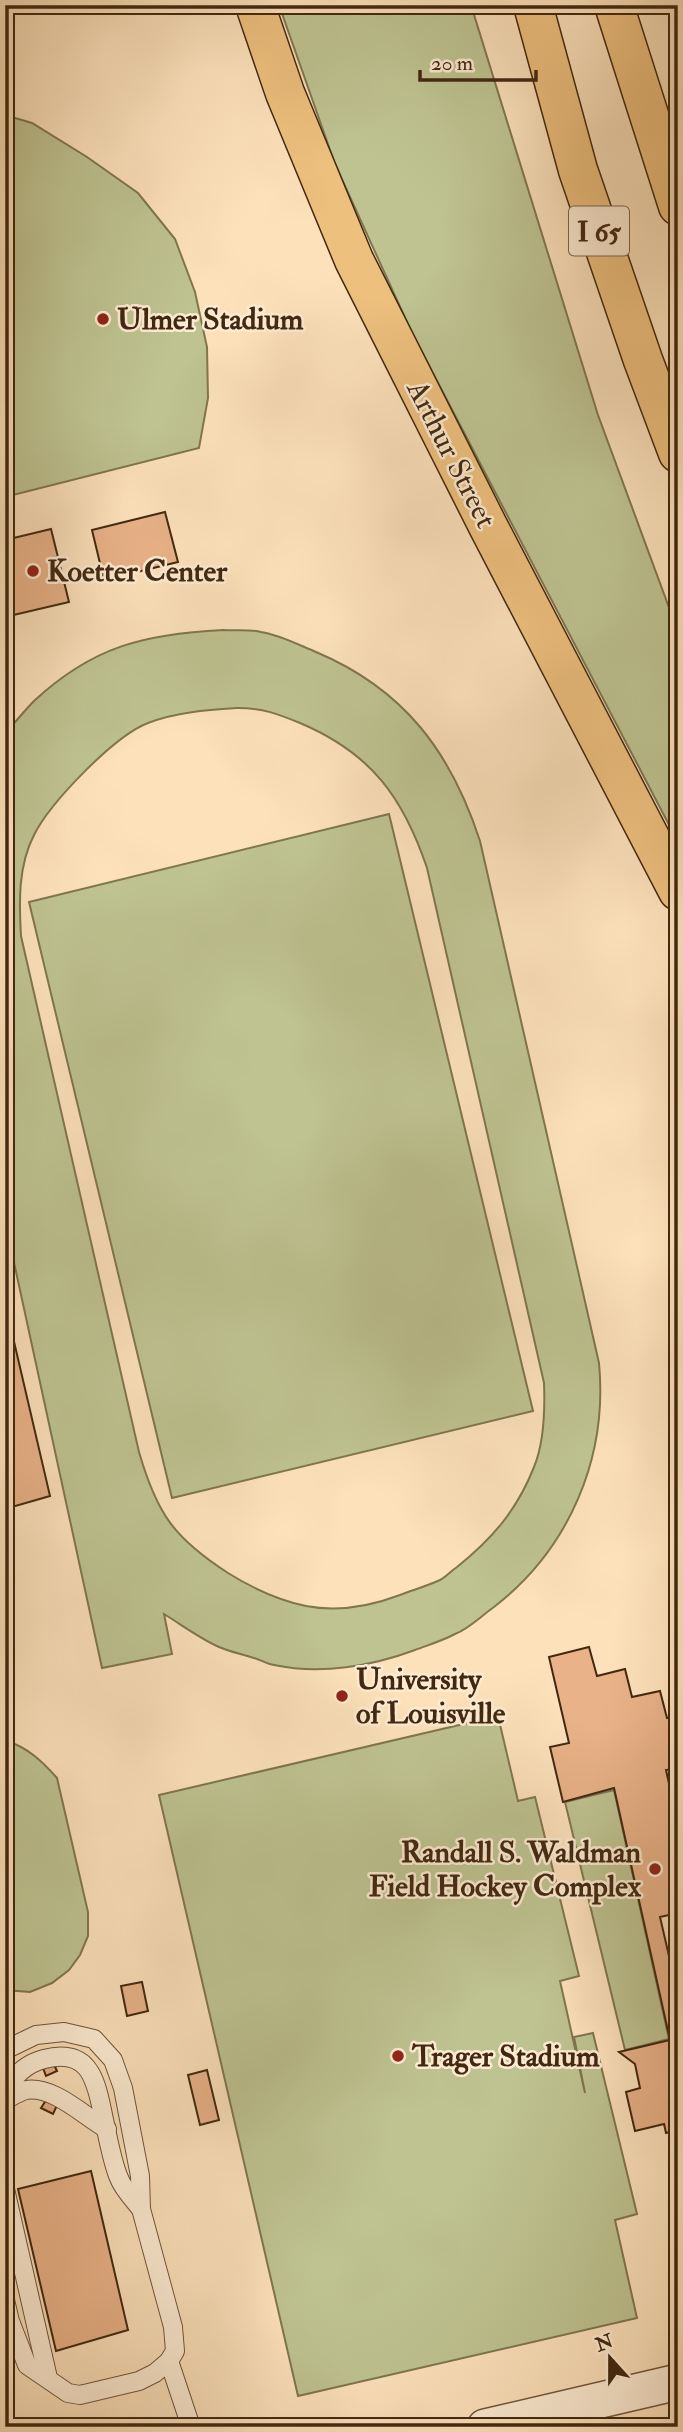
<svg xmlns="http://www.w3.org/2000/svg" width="683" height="2432" font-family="'IM FELL Double Pica',serif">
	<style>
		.green { fill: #bec391; stroke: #807650; stroke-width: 2; fill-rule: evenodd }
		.building { fill: #e9b289; stroke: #412810; stroke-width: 2 }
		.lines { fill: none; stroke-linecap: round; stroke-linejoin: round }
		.service-casing { stroke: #70563b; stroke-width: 20 }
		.minor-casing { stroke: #70563b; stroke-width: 38 }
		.primary-casing { stroke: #412810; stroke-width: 41 }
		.motorway-casing { stroke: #412810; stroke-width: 41 }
		.service { stroke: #fdecd3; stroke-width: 18 }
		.minor { stroke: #fdecd3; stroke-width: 35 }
		.primary { stroke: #eec07e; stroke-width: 38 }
		.motorway { stroke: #eec07e; stroke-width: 38 }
		.poi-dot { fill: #8f2418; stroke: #fdecd3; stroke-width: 2.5 }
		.labels { text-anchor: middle; stroke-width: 5; stroke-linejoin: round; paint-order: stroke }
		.shield { fill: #fdecd3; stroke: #79634a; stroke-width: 2 }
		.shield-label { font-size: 28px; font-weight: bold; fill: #412810 }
		.poi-label { font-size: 30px; font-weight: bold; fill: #412810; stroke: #fdecd3; text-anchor: start }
		.street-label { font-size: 30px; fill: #412810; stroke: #fdecd3 }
	</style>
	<rect width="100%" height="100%" fill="#fce1bb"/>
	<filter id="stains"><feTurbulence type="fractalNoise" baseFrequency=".00286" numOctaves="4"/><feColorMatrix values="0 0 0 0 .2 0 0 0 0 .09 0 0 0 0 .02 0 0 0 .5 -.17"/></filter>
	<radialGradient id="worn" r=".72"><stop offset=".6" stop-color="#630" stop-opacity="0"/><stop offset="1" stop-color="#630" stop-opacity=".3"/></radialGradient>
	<!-- green -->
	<g class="green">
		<path d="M279,5H471L598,415L678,632V842L412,333L335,164Z"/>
		<path d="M5,115L32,123L87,157L138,193L175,239L195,292L207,347L208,398L199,448L5,497Z"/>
		<path d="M223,630C235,631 249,629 261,632C280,635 299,645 316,652C404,689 451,752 480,841L599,1363C608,1458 569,1549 494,1607C481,1616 470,1628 455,1634C442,1641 428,1645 415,1650C372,1666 321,1675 274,1665C267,1664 261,1660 254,1658C242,1654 230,1652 219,1647C199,1638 182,1625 164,1614L172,1654L102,1668L5,1221V733C15,723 24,711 34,701C93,646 145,634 223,630ZM238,708C263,708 278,714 300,723C371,753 403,797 427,868L544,1383C545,1409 544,1443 534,1467C517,1510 493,1538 457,1567C451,1571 446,1577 440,1580C427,1586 413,1590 400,1595C371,1606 337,1612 306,1606C278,1600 252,1588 228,1573C174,1538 157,1514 139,1452L21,936C19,902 18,866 34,835C50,803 114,736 148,723C176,712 208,710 238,708Z"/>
		<path d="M389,814L533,1411L172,1498L29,902Z"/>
		<path d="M498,1716L518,1801L535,1797L579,1976L560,1981L585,2093L574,2037L593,2033L637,2214L615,2220L637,2318L298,2396L159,1795Z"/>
		<path d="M5,1740C28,1748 41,1760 57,1778L88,1912V1936L80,1955L69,1970L52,1983L30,1992L5,1990Z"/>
		<path d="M614,1790L669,2039L625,2050L565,1802Z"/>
	</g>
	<!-- building -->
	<g class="building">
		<path d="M165,512L178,562L104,580L92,530Z"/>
		<path d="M51,529L69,602L5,617V540Z"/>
		<path d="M5,1303L50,1496L5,1509Z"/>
		<path d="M589,1647L597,1676L625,1669L632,1697L660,1691L667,1718L678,1715V1750L675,1751L678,1768L666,1770L678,1824V1913L660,1917L678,1995V2130L666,2133L664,2124L635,2131L626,2092L640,2088L635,2064L619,2052L670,2040L614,1788L563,1802L550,1747L569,1743L549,1657Z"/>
		<path d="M142,1982L148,2011L127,2016L121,1986Z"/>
		<path d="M50,2056L57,2071L46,2076L40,2060Z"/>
		<path d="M207,2070L219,2120L200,2125L188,2075Z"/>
		<path d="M50,2094L60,2099L53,2114L41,2108Z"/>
		<path d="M91,2171L128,2330L56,2351L18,2189Z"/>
	</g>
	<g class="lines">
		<!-- service casing -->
		<g class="service-casing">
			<g id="service">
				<path d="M5,2050L36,2035L64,2032L94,2039L113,2060L123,2088L140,2176L141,2209L173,2327L175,2351L169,2361L155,2373L139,2381L80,2395L68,2393L27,2365L10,2321L5,2300"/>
				<path d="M5,2093C13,2076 25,2064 44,2059C87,2048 95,2076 102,2110C106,2128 112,2163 119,2178C123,2189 134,2200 141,2209"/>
				<path d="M5,2100C11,2097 19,2092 26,2090C53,2085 85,2117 107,2129"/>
				<path d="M5,2189L48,2378"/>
				<path d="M169,2361L191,2427"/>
			</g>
		</g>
		<!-- minor casing -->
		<g class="minor-casing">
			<path id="minor" d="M485,2427L678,2382"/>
		</g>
		<!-- primary casing -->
		<g class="primary-casing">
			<path id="primary" d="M255,5L285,93L354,260L488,526L678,891"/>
		</g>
		<!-- motorway casing -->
		<g class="motorway-casing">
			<g id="motorway">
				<path d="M533,5L578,170L643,360L678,453"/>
				<path d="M614,5L678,206"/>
			</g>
		</g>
		<!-- service -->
		<use href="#service" class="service"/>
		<!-- minor -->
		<use href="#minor" class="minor"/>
		<!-- primary -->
		<use href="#primary" class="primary"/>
		<!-- motorway -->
		<use href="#motorway" class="motorway"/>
	</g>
	<!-- markers -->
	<g class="poi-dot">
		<circle cx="103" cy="319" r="7"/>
		<circle cx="33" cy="571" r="7"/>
		<circle cx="342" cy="1696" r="7"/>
		<circle cx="655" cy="1869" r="7"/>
		<circle cx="398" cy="2056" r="7"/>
	</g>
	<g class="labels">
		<!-- shield labels -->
		<rect class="shield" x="569" y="206.5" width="60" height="49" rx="5"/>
		<g class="shield-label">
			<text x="599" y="241">I 65</text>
		</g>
		<!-- poi labels -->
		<g class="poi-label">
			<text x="117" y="329">Ulmer Stadium</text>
			<text x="47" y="581">Koetter Center</text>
			<text x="356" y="1689">University<tspan x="356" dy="34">of Louisville</tspan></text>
			<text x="641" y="1862" text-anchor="end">Randall S. Waldman<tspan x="641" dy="34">Field Hockey Complex</tspan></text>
			<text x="412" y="2066">Trager Stadium</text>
		</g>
		<!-- street labels -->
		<g class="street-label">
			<text transform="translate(452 454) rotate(63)" y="10">Arthur Street</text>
		</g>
	</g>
	<!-- margin -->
	<rect width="683" height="2432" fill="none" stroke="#fce1bb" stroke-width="28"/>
	<rect x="7" y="7" width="669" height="2418" fill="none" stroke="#412810" stroke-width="3.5"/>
	<rect x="14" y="14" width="655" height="2404" fill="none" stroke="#412810" stroke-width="2"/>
	<!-- north arrow -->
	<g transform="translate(610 2358) rotate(339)" stroke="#fdecd3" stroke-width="5" paint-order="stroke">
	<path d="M0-5L12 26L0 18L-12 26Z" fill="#412810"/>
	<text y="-10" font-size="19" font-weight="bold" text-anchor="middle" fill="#412810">N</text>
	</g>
	<!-- scale -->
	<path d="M420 70v10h116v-10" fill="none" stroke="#412810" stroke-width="3.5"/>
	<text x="431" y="70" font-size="21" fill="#412810" stroke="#fdecd3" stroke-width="5" paint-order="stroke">20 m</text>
	<rect width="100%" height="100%" filter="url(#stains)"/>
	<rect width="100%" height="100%" fill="url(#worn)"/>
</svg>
